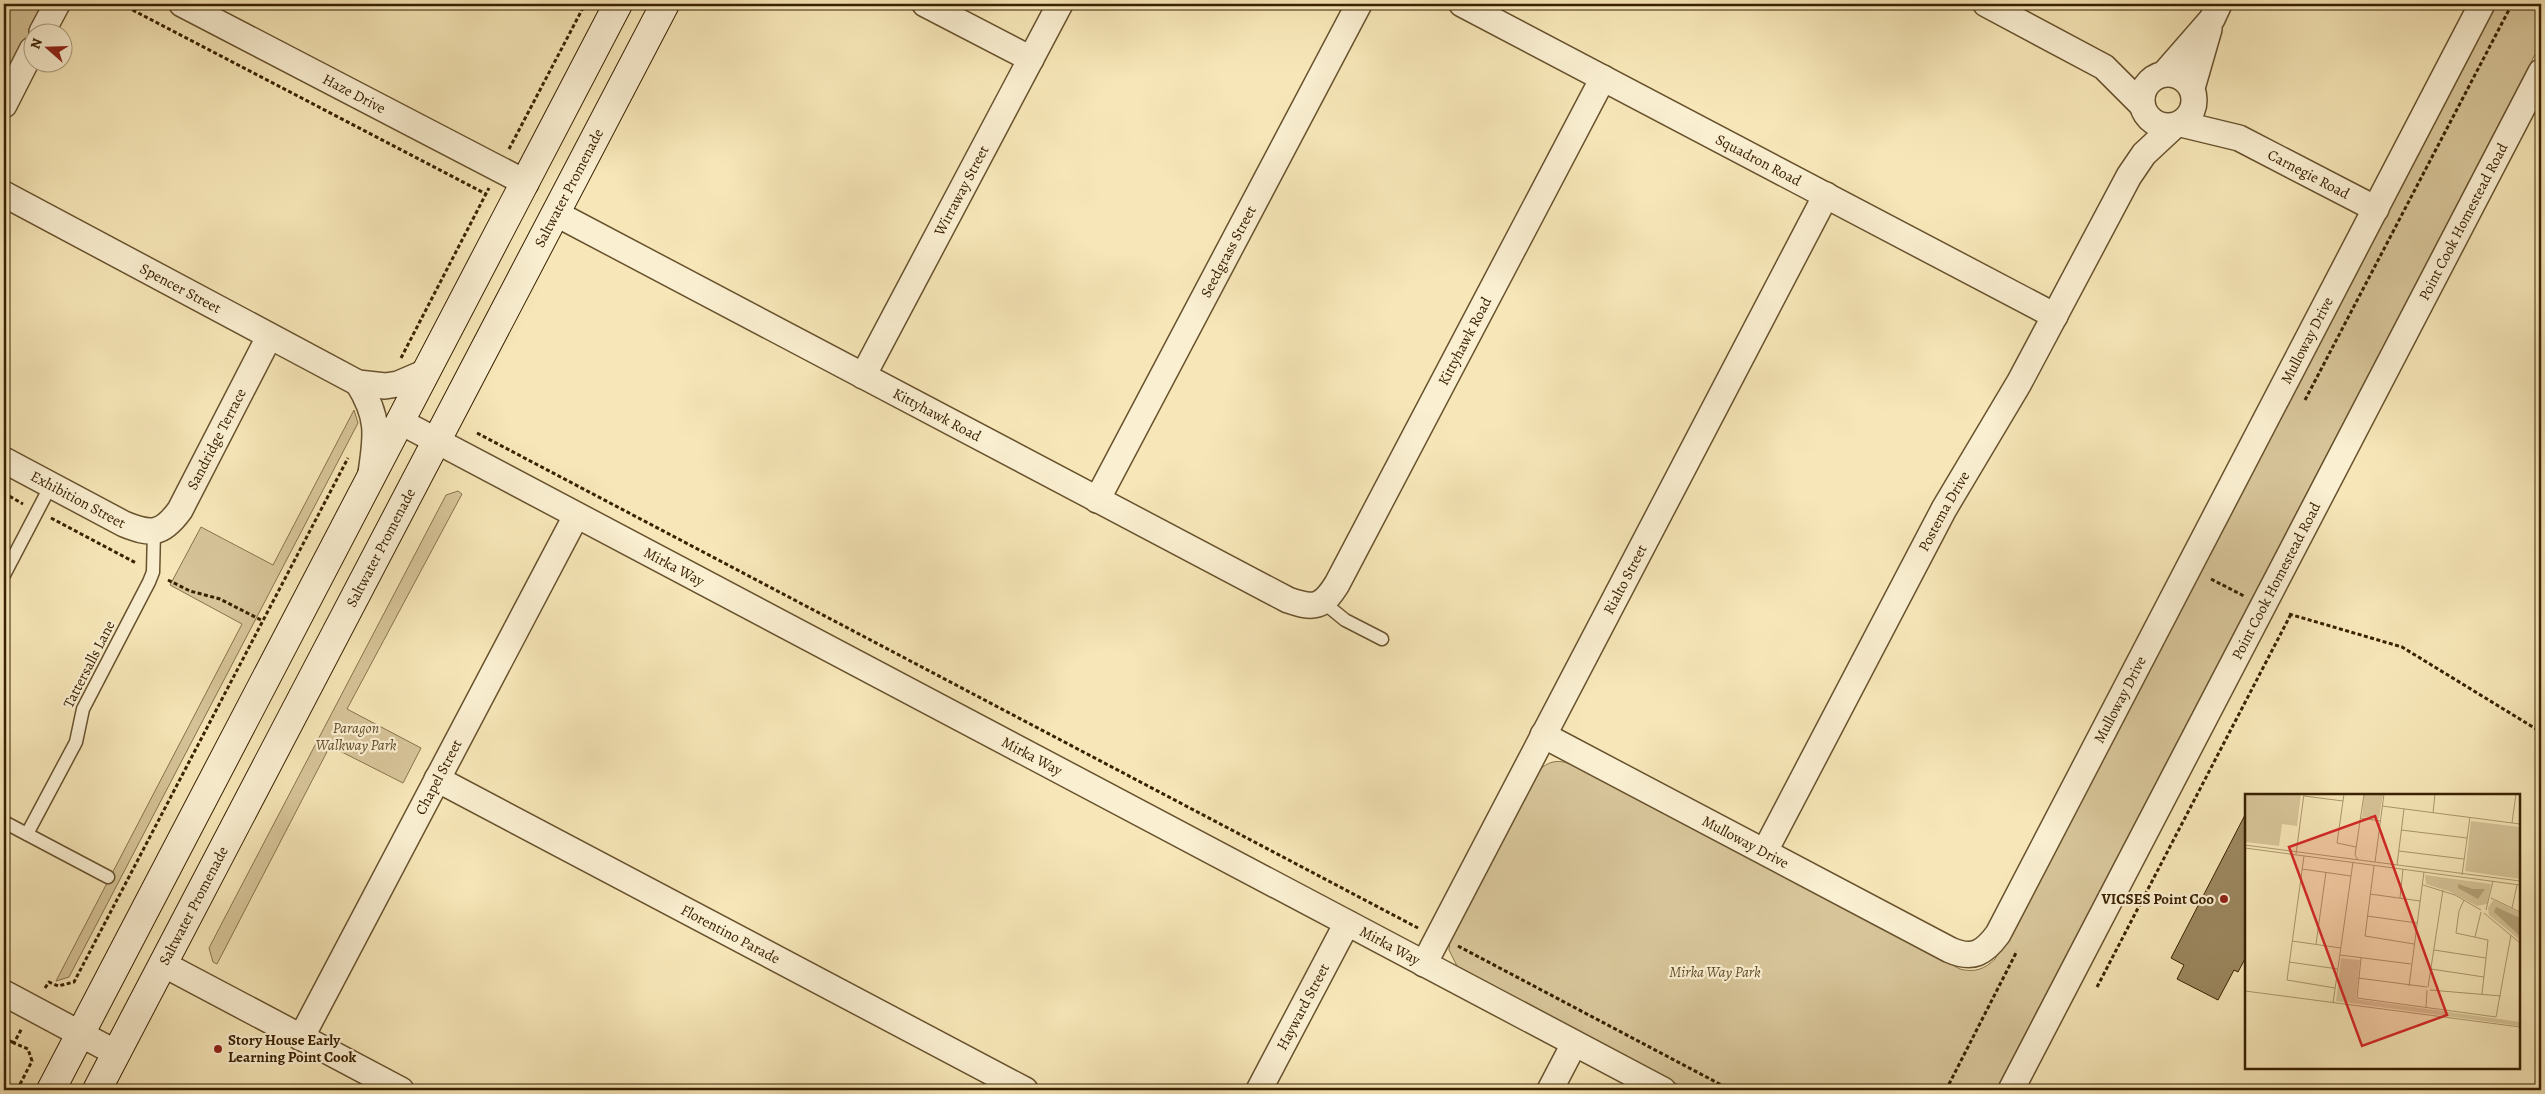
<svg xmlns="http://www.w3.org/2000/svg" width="2545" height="1094" font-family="Alegreya,serif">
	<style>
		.green { fill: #d7c599; stroke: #88734c }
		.building { fill: #9c8860; stroke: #392100 }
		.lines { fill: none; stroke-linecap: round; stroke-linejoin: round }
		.lane-casing { stroke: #68522e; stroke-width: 15 }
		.street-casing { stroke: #68522e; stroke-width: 28 }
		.secondary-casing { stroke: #392100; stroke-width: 30 }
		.path { stroke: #392100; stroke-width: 3; stroke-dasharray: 4 2.5; stroke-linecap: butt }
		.lane { stroke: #faefd1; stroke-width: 12 }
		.street { stroke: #faefd1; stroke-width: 25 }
		.secondary { stroke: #faefd1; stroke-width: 28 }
		.poi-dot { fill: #8f2418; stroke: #faefd1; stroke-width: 2 }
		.labels { text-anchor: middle; stroke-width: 4.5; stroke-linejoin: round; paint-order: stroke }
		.street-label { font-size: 15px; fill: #392100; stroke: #faefd1 }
		.park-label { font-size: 15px; font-style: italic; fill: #604a26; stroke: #faefd1 }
		.poi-label { font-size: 15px; font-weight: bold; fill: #392100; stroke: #faefd1; text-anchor: end }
		.inset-road { fill: none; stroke: #ab986e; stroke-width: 1 }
		.view { fill: #d62828; fill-opacity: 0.15; stroke: #d62828; stroke-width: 2.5 }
		.inset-edge { fill: none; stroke: #392100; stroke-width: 2.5 }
	</style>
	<rect width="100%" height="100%" fill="#f7e7b8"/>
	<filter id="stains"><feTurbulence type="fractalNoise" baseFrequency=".004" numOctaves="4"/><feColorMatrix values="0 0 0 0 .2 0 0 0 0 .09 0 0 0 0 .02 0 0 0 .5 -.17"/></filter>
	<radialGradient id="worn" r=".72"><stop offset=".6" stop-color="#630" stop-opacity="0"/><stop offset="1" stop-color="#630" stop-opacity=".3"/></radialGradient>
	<!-- green -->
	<g class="green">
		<path d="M4,4H47L4,87Z"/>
		<path d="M2495,4H2541V43L1996,1090H1688L1457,966L1449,950L1450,939L1540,769C1552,759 1562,760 1576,766L1960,969C1974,973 1985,969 1995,959Z"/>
		<path d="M354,410L358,423L69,977L56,981L242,624L170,585L201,527L273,565Z"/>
		<path d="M458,491L462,494L347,709L421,748L403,783L330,746L217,964L213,962L209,948L223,921L446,495Z"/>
	</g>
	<!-- building -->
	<path class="building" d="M2246,813V957L2238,972L2234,970L2218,1000L2177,979L2184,965L2171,958Z"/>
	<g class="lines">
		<!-- lane casing -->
		<g class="lane-casing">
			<g id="lane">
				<path d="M4,575L51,485"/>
				<path d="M1323,602L1345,620L1382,639"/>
				<path d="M4,822L108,877"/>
				<path d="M27,834L76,742L83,709L149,582L153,572L154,531"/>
			</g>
		</g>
		<!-- street casing -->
		<g class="street-casing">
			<g id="street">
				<path id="s1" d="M182,4L526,183"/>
				<path d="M925,4L1031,59"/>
				<path id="s2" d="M1462,4L2055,316"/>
				<path d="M1986,4L2104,67L2142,105"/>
				<path d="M42,32L57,4"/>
				<circle cx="2168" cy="100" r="26"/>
				<path d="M2164,74L2212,19L2219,4"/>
				<path d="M2192,88L2209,29"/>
				<path d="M4,105L32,50"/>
				<path id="s3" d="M2181,124L2239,138L2376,209"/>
				<path id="s4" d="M4,194L358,383L385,386L398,384L426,372"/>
				<path id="s5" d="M555,213L1288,600C1314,609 1322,608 1337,584L1603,78"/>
				<path id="s6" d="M863,376L1060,4"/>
				<path d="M358,383C379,417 377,434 371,473"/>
				<path id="s7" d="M401,422L1663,1090"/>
				<path id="s8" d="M4,460L124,524C151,535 162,535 180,510L269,337"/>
				<path id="s9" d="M1097,500L1359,4"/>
				<path id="s10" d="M1543,735L1950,950C1973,960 1984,953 1998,934L2482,4"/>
				<path id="s11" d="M437,779L1025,1090"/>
				<path id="s12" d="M1765,851L1944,509L2019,383L2129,176L2144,154L2173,127"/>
				<path d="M163,964L401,1090"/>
				<path id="s13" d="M1424,964L1826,195"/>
				<path d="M4,993L116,1053"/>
				<path id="s14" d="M301,1038L576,516"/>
				<path id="s15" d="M1259,1090L1347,923"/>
				<path d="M1550,1090L1574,1044"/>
				<path id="s16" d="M2011,1090L2541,72"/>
			</g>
		</g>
		<!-- secondary casing -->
		<g class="secondary-casing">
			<g id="secondary">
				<path d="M51,1090L618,4"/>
				<path id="s17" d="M97,1090L665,4"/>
			</g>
		</g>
		<!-- path -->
		<g class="path">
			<path d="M121,4L486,194"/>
			<path d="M509,149L585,4"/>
			<path d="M401,358L489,188"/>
			<path d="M2305,400L2512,4"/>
			<path d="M477,433L1418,928"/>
			<path d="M4,493L23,504"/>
			<path d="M51,518L136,563"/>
			<path d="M2211,579L2244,596"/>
			<path d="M168,580L190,591L220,599L263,621"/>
			<path d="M2289,614L2402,647L2541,732"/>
			<path d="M1458,946L1731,1090"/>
			<path d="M2097,987L2291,614"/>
			<path d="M45,988L49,982L58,986L74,982L348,458"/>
			<path d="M4,1038L14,1043"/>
			<path d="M17,1090L32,1061L28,1049L14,1043L22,1028"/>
			<path d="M1946,1090L2017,951"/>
		</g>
		<!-- lane -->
		<use href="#lane" class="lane"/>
		<!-- street -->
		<use href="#street" class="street"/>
		<!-- secondary -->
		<use href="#secondary" class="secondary"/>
	</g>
	<!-- markers -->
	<g class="poi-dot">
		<circle cx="2224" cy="899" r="5"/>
		<circle cx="218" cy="1049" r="5"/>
	</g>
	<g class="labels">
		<!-- street labels -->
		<g class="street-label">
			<text dy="5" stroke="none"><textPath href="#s1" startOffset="194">Haze Drive</textPath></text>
			<text dy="5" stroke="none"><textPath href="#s2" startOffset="335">Squadron Road</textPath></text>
			<text dy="5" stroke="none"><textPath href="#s3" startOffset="138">Carnegie Road</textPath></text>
			<text dy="5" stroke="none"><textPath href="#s17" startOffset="1018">Saltwater Promenade</textPath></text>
			<text dy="5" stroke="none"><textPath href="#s6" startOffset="210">Wirraway Street</textPath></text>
			<text dy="5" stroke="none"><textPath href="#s16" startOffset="979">Point Cook Homestead Road</textPath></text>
			<text dy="5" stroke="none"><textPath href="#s9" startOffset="281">Seedgrass Street</textPath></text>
			<text dy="5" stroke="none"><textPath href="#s4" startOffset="200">Spencer Street</textPath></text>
			<text dy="5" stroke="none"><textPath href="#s10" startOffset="1186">Mulloway Drive</textPath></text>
			<text dy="5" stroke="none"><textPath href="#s5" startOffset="1162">Kittyhawk Road</textPath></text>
			<text dy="5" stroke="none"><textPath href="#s5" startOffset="432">Kittyhawk Road</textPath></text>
			<text dy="5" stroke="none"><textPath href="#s8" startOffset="281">Sandridge Terrace</textPath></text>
			<text dy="5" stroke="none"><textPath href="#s8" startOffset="84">Exhibition Street</textPath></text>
			<text dy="5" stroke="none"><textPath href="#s12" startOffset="384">Postema Drive</textPath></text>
			<text dy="5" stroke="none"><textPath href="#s17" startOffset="612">Saltwater Promenade</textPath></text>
			<text dy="5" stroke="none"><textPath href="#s7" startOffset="309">Mirka Way</textPath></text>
			<text dy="5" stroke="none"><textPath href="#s13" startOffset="434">Rialto Street</textPath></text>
			<text dy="5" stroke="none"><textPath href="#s16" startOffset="574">Point Cook Homestead Road</textPath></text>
			<text transform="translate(89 664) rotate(-63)" y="5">Tattersalls Lane</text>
			<text dy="5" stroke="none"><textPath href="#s10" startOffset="781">Mulloway Drive</textPath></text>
			<text dy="5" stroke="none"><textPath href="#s7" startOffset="714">Mirka Way</textPath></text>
			<text dy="5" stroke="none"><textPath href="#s14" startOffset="295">Chapel Street</textPath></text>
			<text dy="5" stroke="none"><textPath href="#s10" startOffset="229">Mulloway Drive</textPath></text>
			<text dy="5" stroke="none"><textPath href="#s17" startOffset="208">Saltwater Promenade</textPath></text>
			<text dy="5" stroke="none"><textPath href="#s11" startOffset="332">Florentino Parade</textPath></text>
			<text dy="5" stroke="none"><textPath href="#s7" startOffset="1119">Mirka Way</textPath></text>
			<text dy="5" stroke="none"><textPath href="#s15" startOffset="94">Hayward Street</textPath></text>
		</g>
		<!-- park labels -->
		<g class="park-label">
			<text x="356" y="733">Paragon<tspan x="356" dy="17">Walkway Park</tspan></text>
			<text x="1715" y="977">Mirka Way Park</text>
		</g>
		<!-- poi labels -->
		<g class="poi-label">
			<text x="2214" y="904">VICSES Point Coo</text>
			<text x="228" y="1045" text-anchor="start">Story House Early<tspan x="228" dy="17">Learning Point Cook</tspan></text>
		</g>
	</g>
	<!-- overview -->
	<g transform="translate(2245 794)">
		<rect width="275" height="275" fill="#f7e7b8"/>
		<path d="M0,0H56L52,32L37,30L34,52L0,48ZM119,0H138L134,25L117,23ZM226,27L275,33V85L220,77ZM180,81L246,90L242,110L232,112L206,98L181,90ZM248,106L275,119V146L244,121L243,114ZM96,164L115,166L111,205L275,228V232L91,207Z" fill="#d7c599"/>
		<path d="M213,90L228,95H240L233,105L213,94ZM251,113L275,124V142L249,118Z" fill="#b6a479"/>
		<path class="inset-road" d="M99,0L92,49L111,53M59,2L98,7M137,12L275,30M188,19L190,0M115,24L136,27M267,29L271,0M156,36L222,44M0,51L275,87M0,54L275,91M154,57L219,65M51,60L59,0M59,62L42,186L90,194M113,66L110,61L119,0M130,68L139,0M152,71L159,15M129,72L120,142L169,150M57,75L106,82M217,81L225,23M178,91L210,101L236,116M125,100L175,107M155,104L158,75M246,104L275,118M219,106L214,117L211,139L243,146L237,200M267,114L272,91M241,116L248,87M239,119L275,149M122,122L172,129M230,143L236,118M47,147L96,154M71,150L81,78M189,156L241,164M95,161L166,170M116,164L112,204L251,223L266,141M44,168L93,175M186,175L239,183M113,184L182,193M164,192L179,78M183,193L198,96M185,196L256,202M0,197L275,233M88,209L108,68M181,214L182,196"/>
		<path class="view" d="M130,22L202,221L117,252L44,53Z"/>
		<rect width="275" height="275" class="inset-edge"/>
	</g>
	<!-- margin -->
	<rect width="2545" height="1094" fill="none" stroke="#f7e7b8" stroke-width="20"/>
	<rect x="5" y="5" width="2535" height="1084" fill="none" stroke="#392100" stroke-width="2.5"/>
	<rect x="10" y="10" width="2525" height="1074" fill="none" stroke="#392100"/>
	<!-- north arrow -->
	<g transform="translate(48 48) rotate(290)"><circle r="24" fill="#faefd1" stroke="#ad9d7d"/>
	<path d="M0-4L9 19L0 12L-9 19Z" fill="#8f2418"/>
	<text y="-8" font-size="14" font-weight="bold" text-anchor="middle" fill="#392100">N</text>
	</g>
	<rect width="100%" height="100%" filter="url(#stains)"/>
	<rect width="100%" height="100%" fill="url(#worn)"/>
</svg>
